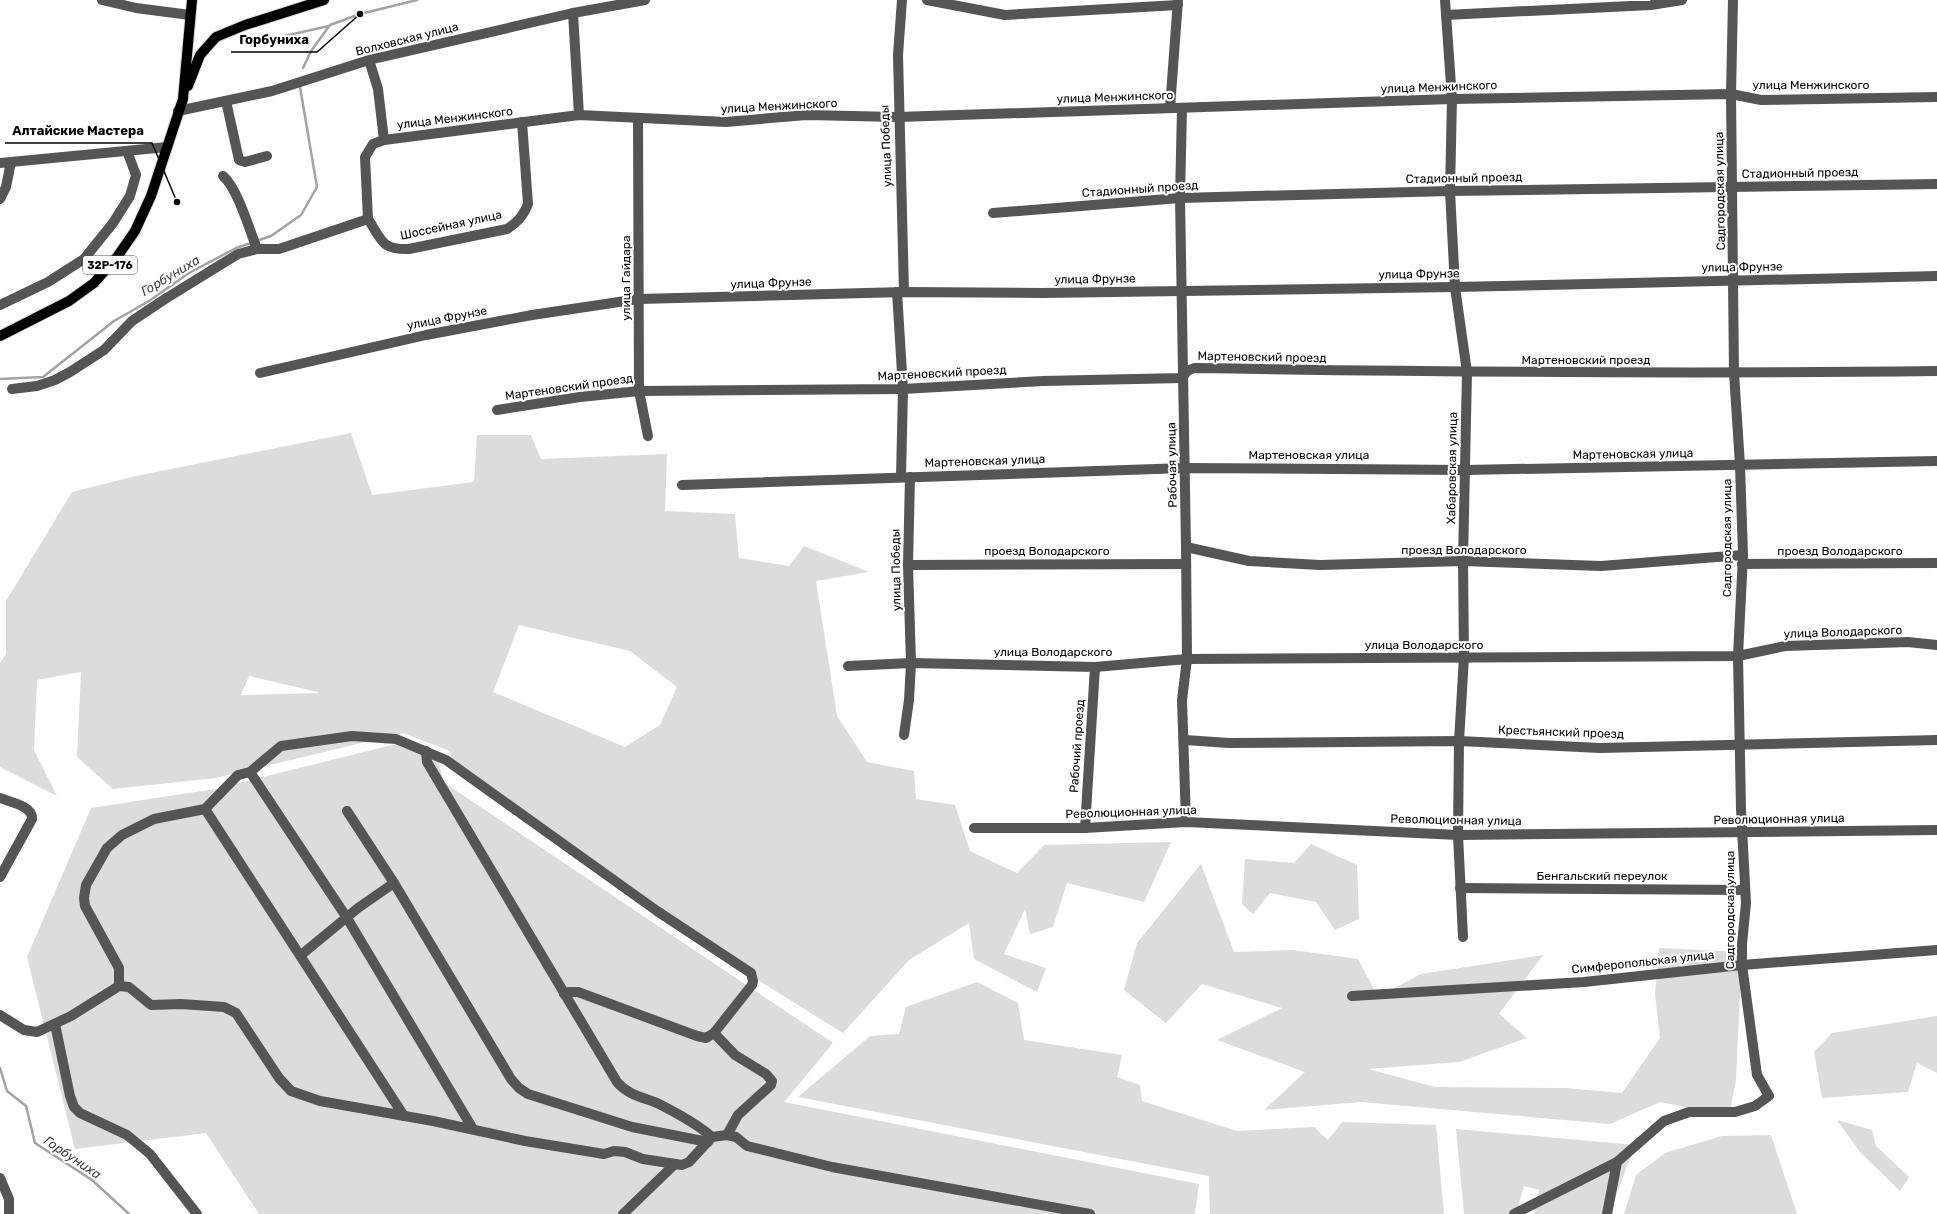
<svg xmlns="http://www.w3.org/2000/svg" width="1937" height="1214" font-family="Rubik,sans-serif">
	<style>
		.green { fill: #dcdcdc; fill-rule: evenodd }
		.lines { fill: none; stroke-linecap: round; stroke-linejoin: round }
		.stream { stroke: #a3a3a3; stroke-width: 2.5 }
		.major-casing { stroke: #dbdbdb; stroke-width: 12 }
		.minor { stroke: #555; stroke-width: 10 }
		.major { stroke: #000; stroke-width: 10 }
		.labels { text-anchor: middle; stroke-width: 4; stroke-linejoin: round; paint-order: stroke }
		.shield { fill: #fff; stroke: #4c4c4c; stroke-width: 1 }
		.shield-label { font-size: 11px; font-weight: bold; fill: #000 }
		.street-label { font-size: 12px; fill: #000; stroke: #fff }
		.water-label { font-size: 13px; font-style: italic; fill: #444; stroke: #fff }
		.leader { fill: none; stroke: #000; stroke-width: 1.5 }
		.callout-dot { fill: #000; stroke: #fff; stroke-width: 1.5 }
		.callout-label { font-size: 13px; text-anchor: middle; font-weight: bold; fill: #000; stroke: #fff; stroke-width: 4; stroke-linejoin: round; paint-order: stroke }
	</style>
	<rect width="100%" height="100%" fill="#fff"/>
	<!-- green -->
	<g class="green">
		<path d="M351,433L372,495L474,482L477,435H531L541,459L667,454L665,511L735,514L739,558L789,566L804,546L869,572L816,581L837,716L867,762L914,771L916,799L955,805L970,851L1017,873L1044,845L1171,842L1144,902L1067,883L1053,927L1030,934L1025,909L1004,954L1046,968L1037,992L974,959L969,923L909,960L843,1033L671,926L453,771L450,751L403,733L216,778L113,789L77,757L81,672L37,680L34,750L57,796L0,767V663L6,654V601L72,492L136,476ZM519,625L630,651L677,687L660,725L625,747L493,692ZM249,676L318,692V693L241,695Z"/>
		<path d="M400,743L438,757L443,782L833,1043L784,1102L1199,1184L1195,1214H259L206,1133L75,1149L27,957L91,808L215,789Z"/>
		<path d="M1311,844L1357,865L1359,919L1335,930L1316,902L1270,893L1253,914L1242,904L1245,859L1294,863Z"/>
		<path d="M1201,864L1234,952L1293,950L1358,959L1378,997L1421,974L1543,955L1499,1014L1527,1038L1459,1062L1368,1069L1435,1087L1565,1088L1622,1093L1660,1038L1655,995L1659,948L1742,952L1736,1080L1729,1116L1660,1102L1610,1124L1361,1102L1264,1110L1305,1072L1217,1040L1282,1008L1202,984L1166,1023L1124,990L1137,943Z"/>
		<path d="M977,982L1018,1003L1024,1040L1122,1055L1117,1077L1140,1085L1142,1101L1237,1131L1314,1127L1328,1140L1342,1122L1436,1125L1444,1214H1210L1209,1176L798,1097L870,1036L899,1034L906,1007Z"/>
		<path d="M1937,1016V1073L1917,1063L1908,1092L1822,1098L1814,1052L1832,1033Z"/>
		<path d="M1837,1120L1872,1130L1876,1146L1909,1177L1900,1191L1860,1152Z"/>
		<path d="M1456,1129L1635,1145L1609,1214H1534L1539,1190L1524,1186L1516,1214H1464Z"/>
		<path d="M1771,1135L1797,1214H1624L1636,1175L1665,1153L1722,1136Z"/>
	</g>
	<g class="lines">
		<!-- stream -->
		<g class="stream">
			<path d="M239,38L248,44L329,26"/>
			<path d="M303,68L311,51L330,25L360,14L417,0"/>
			<path d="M256,241L271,236L301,215L317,187L300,87"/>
			<path d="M0,379L43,377L114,321L149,301L189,273L236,248L251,243"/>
			<path d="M0,1068L7,1091L26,1106L35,1143L92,1180L129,1214"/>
		</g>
		<!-- major casing -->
		<g class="major-casing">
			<g id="major">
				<path d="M188,86L200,55L216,37L245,25L324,0"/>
				<path d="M0,336L69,301L94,283L117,257L135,231L151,196L183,99L192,0"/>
			</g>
		</g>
		<!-- minor -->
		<g class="minor">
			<path d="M102,0L136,8L190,15"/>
			<path d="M902,0L898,55L904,292"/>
			<path d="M927,0L1005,15L1178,5"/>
			<path d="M1445,0L1452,99L1450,191L1455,287L1467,372L1463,561L1464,657L1459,741L1458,835L1463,937"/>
			<path d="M573,13L579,115"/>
			<path d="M1446,15L1651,5L1682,0"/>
			<path d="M369,60L378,89L384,140"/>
			<path d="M226,101L239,160L245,162L267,156"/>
			<path d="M1170,108L1178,0"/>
			<path d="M1182,108L1180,198L1186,547L1187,659L1182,700L1186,822"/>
			<path d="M178,111L272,91L369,60L573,13L645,0"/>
			<path d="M638,118L639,391L648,436"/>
			<path d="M0,163L167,147"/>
			<path d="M223,176C237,187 250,231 257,249"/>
			<path d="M0,199L6,187L11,162"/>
			<path d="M993,213L1180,198L1450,191L1937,184"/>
			<path d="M368,219L365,157L373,144L384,140L579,115L726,122L806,115L898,117L1452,99L1731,94L1761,100L1937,97"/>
			<path d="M897,292L903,389L901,477"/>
			<path d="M0,305L48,282L84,259L113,223L130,196L136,175L127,151"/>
			<path d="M260,373L426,335L532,315L639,299L904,292L1042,293L1455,287L1937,276"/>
			<path d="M12,389L37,386L55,380L70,372L104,350L132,321L165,299L238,254L257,249H279L368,219C382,240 381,250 409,249L507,229C518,222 523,216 528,204L522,122"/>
			<path d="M497,410L580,397L639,391L903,389L1043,381L1182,378L1187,371L1194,368C1442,372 1689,374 1937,371"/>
			<path d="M682,485L1185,468L1466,470L1937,461"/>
			<path d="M1186,547L1249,561L1320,565L1463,561L1601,566L1743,555"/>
			<path d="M1742,564L1937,563"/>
			<path d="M908,565L1186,564"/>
			<path d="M848,666L911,663L1095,667L1187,659L1738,656L1785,646L1908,642L1937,645"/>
			<path d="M904,735L909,700L911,663L908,565L910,477"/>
			<path d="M1185,740L1229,743L1459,741L1600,748L1937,740"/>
			<path d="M426,751L427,762L617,1082C628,1095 642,1097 657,1103C677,1113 696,1123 712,1137"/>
			<path d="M250,772L347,918L473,1129"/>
			<path d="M0,798C10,802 33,806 32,819L0,877"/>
			<path d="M205,809L404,1116"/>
			<path d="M347,811L394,883L511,1079L519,1088L528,1094L632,1127L708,1142"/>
			<path d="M974,828H1085L1186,822L1458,835L1937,830"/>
			<path d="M1085,828L1095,667"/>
			<path d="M1460,888L1745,890"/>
			<path d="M301,955L358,908L394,883"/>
			<path d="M119,986V968L85,906L84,898L86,885L107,848L122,835L154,819L205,809L238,775L250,772L281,746L352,736L396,739L446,760L657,911L751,973L753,981L752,985L714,1033L706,1038L697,1036L578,992H569L564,994"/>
			<path d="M1352,996L1584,982L1742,965L1937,950"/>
			<path d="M0,1015L24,1030L37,1032L71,1016L119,986L129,987L151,1005L181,1004L224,1007L236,1013L279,1078L291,1091L320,1101L433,1121L525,1141L604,1154L614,1151L625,1152L643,1159L682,1165L689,1162L712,1137L727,1135L736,1137L747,1146L832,1167L1090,1214"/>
			<path d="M55,1024L70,1096L74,1107L80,1113L127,1135L150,1154L197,1214"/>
			<path d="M714,1033L735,1055L766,1074L772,1081L771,1085L738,1115L727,1135"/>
			<path d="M0,1178L9,1199V1214"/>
			<path d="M623,1214L675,1164"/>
			<path d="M1514,1214L1617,1162"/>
			<path d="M1607,1214L1617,1162L1664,1121L1689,1112H1735L1755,1106L1769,1096L1757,1075L1742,965V944L1746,903L1741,809L1738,656L1743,555L1740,465L1734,373L1731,94L1733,0"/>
		</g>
		<!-- major -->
		<use href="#major" class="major"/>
	</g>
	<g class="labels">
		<!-- shield labels -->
		<rect class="shield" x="83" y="256" width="54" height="18" rx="3"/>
		<g class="shield-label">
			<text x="110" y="269">32Р-176</text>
		</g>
		<!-- street labels -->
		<g class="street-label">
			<text transform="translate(407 39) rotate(-14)" y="4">Волховская улица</text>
			<text x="1811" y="89">улица Менжинского</text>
			<text transform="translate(1439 87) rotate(-2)" y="4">улица Менжинского</text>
			<text transform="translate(1115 97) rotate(-2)" y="4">улица Менжинского</text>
			<text transform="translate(779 106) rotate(-3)" y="4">улица Менжинского</text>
			<text transform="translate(455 118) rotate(-7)" y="4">улица Менжинского</text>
			<text transform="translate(886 146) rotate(-92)" y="4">улица Победы</text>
			<text transform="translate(1800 173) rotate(-1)" y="4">Стадионный проезд</text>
			<text transform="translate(1464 178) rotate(-1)" y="4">Стадионный проезд</text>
			<text transform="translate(1140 189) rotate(-4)" y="4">Стадионный проезд</text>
			<text transform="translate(1720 191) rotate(-91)" y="4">Садгородская улица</text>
			<text transform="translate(451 225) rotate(-12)" y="4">Шоссейная улица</text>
			<text transform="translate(1742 267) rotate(-1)" y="4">улица Фрунзе</text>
			<text transform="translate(1419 274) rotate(-1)" y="4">улица Фрунзе</text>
			<text transform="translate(626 278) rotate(-90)" y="4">улица Гайдара</text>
			<text transform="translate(1095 279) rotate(-1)" y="4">улица Фрунзе</text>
			<text transform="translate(771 283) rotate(-2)" y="4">улица Фрунзе</text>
			<text transform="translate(447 318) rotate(-11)" y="4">улица Фрунзе</text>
			<text transform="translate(1262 357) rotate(1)" y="4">Мартеновский проезд</text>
			<text x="1586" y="364">Мартеновский проезд</text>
			<text transform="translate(942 373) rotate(-3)" y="4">Мартеновский проезд</text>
			<text transform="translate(569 387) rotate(-8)" y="4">Мартеновский проезд</text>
			<text transform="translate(1633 454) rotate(-1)" y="4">Мартеновская улица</text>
			<text x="1309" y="459">Мартеновская улица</text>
			<text transform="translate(985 461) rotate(-2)" y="4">Мартеновская улица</text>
			<text transform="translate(1172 465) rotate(-91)" y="4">Рабочая улица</text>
			<text transform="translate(1452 468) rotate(-89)" y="4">Хабаровская улица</text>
			<text transform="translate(1727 538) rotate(-90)" y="4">Садгородская улица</text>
			<text x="1464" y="554">проезд Володарского</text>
			<text x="1047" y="555">проезд Володарского</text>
			<text x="1840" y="555">проезд Володарского</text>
			<text transform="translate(896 570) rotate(-91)" y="4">улица Победы</text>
			<text transform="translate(1843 632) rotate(-2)" y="4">улица Володарского</text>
			<text x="1424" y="649">улица Володарского</text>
			<text x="1053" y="656">улица Володарского</text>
			<text transform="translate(1561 732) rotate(2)" y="4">Крестьянский проезд</text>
			<text transform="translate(1077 746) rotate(-86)" y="4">Рабочий проезд</text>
			<text transform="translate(1131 812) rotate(-2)" y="4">Революционная улица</text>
			<text transform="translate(1779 819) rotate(-1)" y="4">Революционная улица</text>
			<text transform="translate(1456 820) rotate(1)" y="4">Революционная улица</text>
			<text x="1602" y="880">Бенгальский переулок</text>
			<text transform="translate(1730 910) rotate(-90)" y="4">Садгородская улица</text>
			<text transform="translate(1643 962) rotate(-6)" y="4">Симферопольская улица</text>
		</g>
		<!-- water labels -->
		<g class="water-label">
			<text transform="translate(170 275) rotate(-31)" y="5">Горбуниха</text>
			<text transform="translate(73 1157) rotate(34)" y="5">Горбуниха</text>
		</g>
	</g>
	<!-- callouts -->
	<path class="leader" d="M360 14L317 52H231M177 202L152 143H5"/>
	<g class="callout-dot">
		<circle cx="360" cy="14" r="4"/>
		<circle cx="177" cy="202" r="4"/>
	</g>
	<g class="callout-label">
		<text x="274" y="44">Горбуниха</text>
		<text x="78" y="135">Алтайские Мастера</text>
	</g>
</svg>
